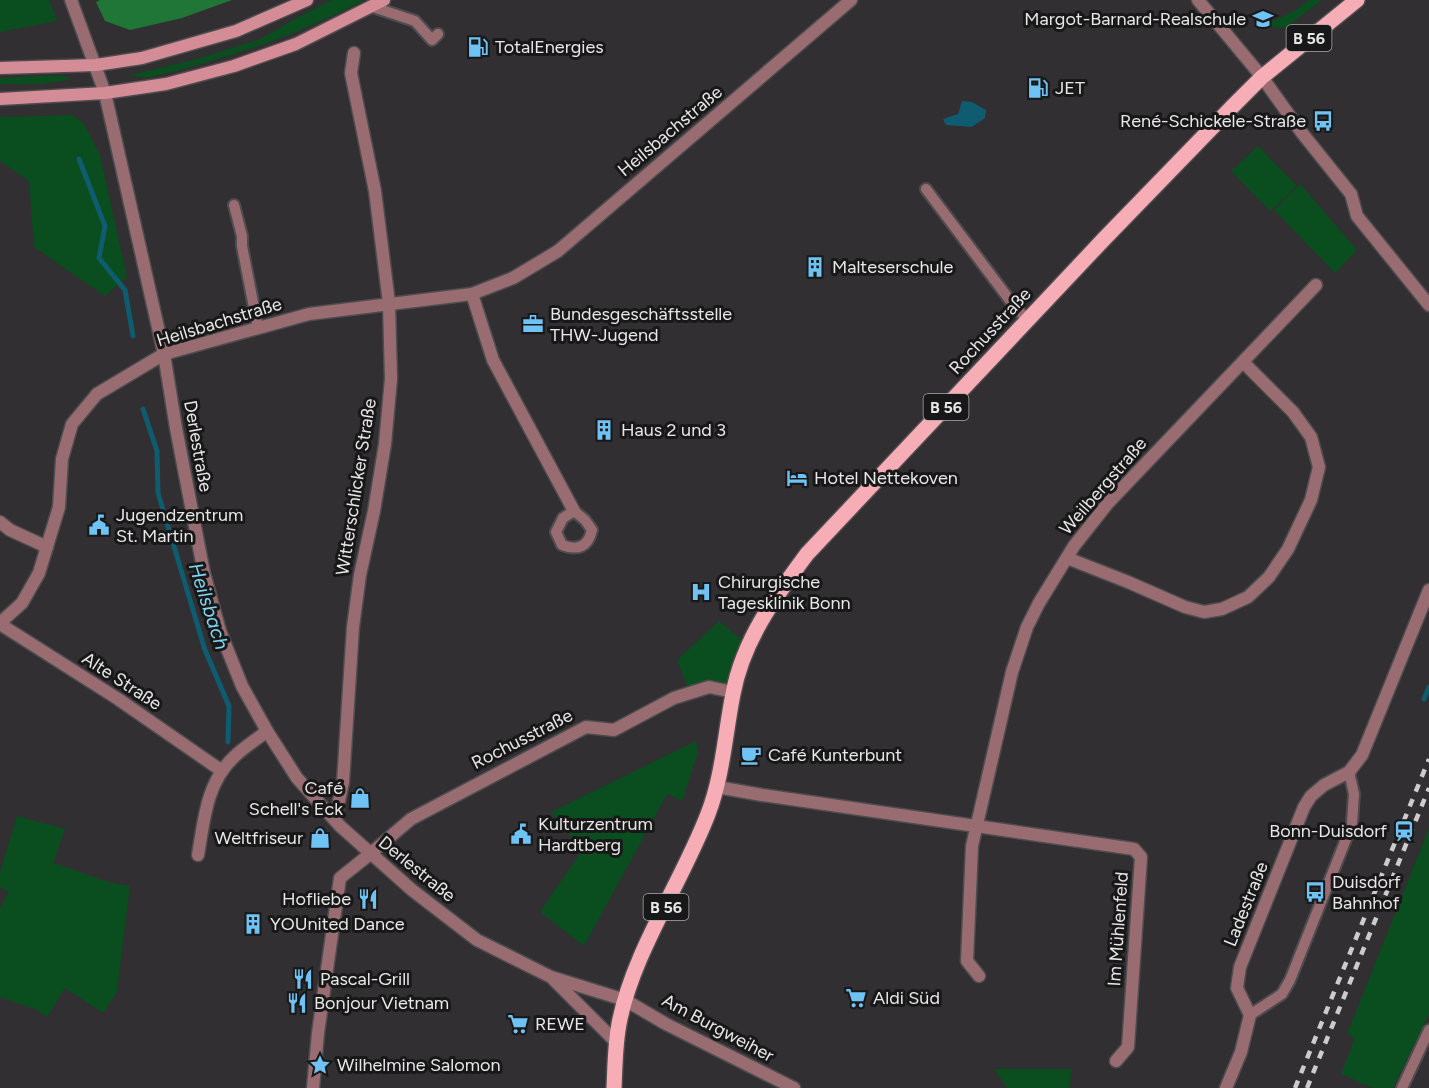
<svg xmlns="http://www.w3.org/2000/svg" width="1429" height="1088" font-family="Figtree,sans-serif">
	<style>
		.green { fill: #0a4d1e }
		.forest { fill: #1f7636 }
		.water { fill: #0f5b70 }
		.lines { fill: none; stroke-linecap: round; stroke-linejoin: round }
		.stream { stroke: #0f5b70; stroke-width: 5 }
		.service-casing { stroke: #4e4c4e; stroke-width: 14 }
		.pedestrian-casing { stroke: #4e4c4e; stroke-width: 15 }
		.minor-casing { stroke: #4e4c4e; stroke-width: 15 }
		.tertiary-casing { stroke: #4e4c4e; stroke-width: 15 }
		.secondary-casing { stroke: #4e4c4e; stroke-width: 15 }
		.primary-casing { stroke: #4e4c4e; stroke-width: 18 }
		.service { stroke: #996c72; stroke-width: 10 }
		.pedestrian { stroke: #996c72; stroke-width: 12 }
		.minor { stroke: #996c72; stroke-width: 12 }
		.tertiary { stroke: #996c72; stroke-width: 12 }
		.secondary { stroke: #d48d96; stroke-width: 12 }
		.primary { stroke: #f6adb6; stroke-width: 15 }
		.rail { stroke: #cdcccd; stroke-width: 4.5; stroke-dasharray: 8 8; stroke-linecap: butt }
		.labels { text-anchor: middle; stroke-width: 6; stroke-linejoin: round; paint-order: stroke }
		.shield { fill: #191819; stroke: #aaa9aa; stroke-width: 1.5 }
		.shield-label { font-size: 16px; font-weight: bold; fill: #e8e7e8 }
		.poi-label { font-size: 18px; fill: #e8e7e8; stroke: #191819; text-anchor: start }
		.street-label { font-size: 18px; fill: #e8e7e8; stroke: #191819 }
		.water-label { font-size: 20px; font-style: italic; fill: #7ed5f4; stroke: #191819 }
	</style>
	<rect width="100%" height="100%" fill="#312f31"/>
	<!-- green -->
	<g class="green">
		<path d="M0,0H49L57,21L0,32Z"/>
		<path d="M332,0H364C298,35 227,59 154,76L144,78L130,75L193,60L261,39L298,17Z"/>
		<path d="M1308,0H1322L1285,28L1260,27L1296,10Z"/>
		<path d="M54,75L67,77L70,80L40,84H0V78Z"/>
		<path d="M72,115L84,124L100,155L127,277L105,296L34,247L29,181L0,161V117Z"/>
		<path d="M1258,146L1297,186L1270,211L1231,171Z"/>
		<path d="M1300,184L1357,250L1335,273L1274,210Z"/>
		<path d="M719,621L744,642L727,685L688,688L677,660Z"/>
		<path d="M696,741L698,752L682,801L667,794L584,946L540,912L582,850L551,812Z"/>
		<path d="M17,816L65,829L53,863L112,883L130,886L117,992L103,1013L65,988L47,1017L37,1010L0,997V909L8,892L0,887V872Z"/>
		<path d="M1429,828V1014L1393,1088H1372L1341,1074L1355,1038L1347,1034Z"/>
		<path d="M994,1069H1072L1069,1088H1007Z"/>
	</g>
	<!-- forest -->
	<path class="forest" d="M100,0H232L182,18L130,30L105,21L96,2Z"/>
	<!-- water -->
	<path class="water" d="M962,101L972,102L986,110L985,118L972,127L946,125L943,119L958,114Z"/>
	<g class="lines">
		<!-- stream -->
		<g class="stream">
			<path d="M79,159L105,226L99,258L125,290L133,336"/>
			<path d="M143,409L157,451L158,493L205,650L229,706L228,742"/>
			<path d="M1424,699L1429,687"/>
		</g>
		<!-- service casing -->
		<g class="service-casing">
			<g id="service">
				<path d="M373,7L415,21L432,40L438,34"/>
				<path d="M926,189L1015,307L1028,320"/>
				<path d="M234,205L242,236V246L258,328"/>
				<path d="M574,511L585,520L592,530C588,547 578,551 562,545L556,532L563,518Z"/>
				<path d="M1250,1015L1282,994L1290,980L1352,824L1354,794L1349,772"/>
				<path d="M1402,1088L1429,1030"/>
			</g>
		</g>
		<!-- pedestrian casing -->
		<g class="pedestrian-casing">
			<path id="pedestrian" d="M313,1088L318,1033L340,878L370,854"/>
		</g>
		<!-- minor casing -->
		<g class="minor-casing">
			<g id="minor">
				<path d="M1198,0L1262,77L1302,133L1351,194L1357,216L1429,305"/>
				<path d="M472,294L493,360L574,511"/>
				<path d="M0,522L10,530L47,547"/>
				<path d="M1067,558L1128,582L1185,607L1204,612L1222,609L1248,597L1269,577L1288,549L1311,500L1319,467L1311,437L1293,412L1243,362"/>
				<path d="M0,623L22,603L39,573L59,507L62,459L72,424L97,394L164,354L309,314L472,294L513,278L558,251L851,0"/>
				<path d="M0,624L118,699L222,771"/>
				<path d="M717,787L762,795L1134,849L1141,857L1128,1047L1116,1061"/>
				<path d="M335,820L343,782L353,627L360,575L374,511L385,444L391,379L389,303L375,191L351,73L354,53"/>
				<path d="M370,854L411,819L586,727L614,730L674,698L709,687L733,692"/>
				<path d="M198,855C204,821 206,783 234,757C244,747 256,740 267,731"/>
				<path d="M979,976L967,961L972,846L1012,672L1027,627L1039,603L1074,546L1108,503L1316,285"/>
				<path d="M625,1000L666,1024L794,1088"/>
				<path d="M1226,1088L1241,1052L1250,1015L1237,988L1240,967L1304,807L1311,796L1324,785L1349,772L1362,755L1429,590"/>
			</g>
		</g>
		<!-- tertiary casing -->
		<g class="tertiary-casing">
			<g id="tertiary">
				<path d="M71,0L105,93L164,354L176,428L204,573L220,631L242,686L267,731L297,778L340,826L412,890L477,940L551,977L625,1000"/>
				<path d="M554,980L616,1042"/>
			</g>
		</g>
		<!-- secondary casing -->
		<g class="secondary-casing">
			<g id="secondary">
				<path d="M0,68L96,65L142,58L236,31L307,0"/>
				<path d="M0,99L105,93L166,84L234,66L296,44L384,0"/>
			</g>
		</g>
		<!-- primary casing -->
		<g class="primary-casing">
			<path id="primary" d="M614,1088C615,1067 615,1045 619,1024C632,954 682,882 708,814C723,775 725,734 733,694C743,640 775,597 807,554L1104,239L1233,106L1262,77L1357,0"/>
		</g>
		<!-- service -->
		<use href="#service" class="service"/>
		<!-- pedestrian -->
		<use href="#pedestrian" class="pedestrian"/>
		<!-- minor -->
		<use href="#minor" class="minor"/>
		<!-- tertiary -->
		<use href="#tertiary" class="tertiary"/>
		<!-- secondary -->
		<use href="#secondary" class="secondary"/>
		<!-- primary -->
		<use href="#primary" class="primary"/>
		<!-- rail -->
		<g class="rail">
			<path d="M1295,1088L1429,759"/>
			<path d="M1307,1088L1429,788"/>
		</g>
	</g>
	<!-- icons -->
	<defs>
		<g id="school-bare" transform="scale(1.62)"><path d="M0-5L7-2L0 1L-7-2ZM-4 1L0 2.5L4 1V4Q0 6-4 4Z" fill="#6fc2f4" stroke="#191819" stroke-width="2.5" paint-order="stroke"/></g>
		<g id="fuel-bare" transform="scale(1.62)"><path d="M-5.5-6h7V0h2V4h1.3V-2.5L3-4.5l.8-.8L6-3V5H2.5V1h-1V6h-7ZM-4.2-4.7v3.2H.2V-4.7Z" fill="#6fc2f4" stroke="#191819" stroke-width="2.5" paint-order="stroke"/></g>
		<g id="bus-bare" transform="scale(1.62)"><path d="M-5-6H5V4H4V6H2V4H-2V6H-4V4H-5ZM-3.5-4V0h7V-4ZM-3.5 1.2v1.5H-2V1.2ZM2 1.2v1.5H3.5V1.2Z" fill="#6fc2f4" stroke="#191819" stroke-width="2.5" paint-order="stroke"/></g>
		<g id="building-bare" transform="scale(1.62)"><path d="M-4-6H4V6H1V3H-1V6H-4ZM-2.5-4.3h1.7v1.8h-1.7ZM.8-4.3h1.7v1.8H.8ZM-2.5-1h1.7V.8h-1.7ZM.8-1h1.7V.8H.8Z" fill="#6fc2f4" stroke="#191819" stroke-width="2.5" paint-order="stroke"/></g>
		<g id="office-bare" transform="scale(1.62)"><path d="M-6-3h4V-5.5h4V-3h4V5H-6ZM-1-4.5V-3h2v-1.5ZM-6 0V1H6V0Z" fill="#6fc2f4" stroke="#191819" stroke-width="2.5" paint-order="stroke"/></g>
		<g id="hotel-bare" transform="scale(1.62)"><path d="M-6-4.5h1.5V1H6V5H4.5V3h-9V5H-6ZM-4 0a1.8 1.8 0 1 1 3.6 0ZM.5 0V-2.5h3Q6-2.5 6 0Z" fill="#6fc2f4" stroke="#191819" stroke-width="2.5" paint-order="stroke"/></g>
		<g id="civic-bare" transform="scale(1.62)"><path d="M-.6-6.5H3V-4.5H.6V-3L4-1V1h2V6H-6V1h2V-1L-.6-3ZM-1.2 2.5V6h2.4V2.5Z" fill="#6fc2f4" stroke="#191819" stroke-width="2.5" paint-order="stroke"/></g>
		<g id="hospital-bare" transform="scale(1.62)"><path d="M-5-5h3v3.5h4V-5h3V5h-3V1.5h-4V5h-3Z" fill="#6fc2f4" stroke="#191819" stroke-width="2.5" paint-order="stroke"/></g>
		<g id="cafe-bare" transform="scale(1.62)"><path d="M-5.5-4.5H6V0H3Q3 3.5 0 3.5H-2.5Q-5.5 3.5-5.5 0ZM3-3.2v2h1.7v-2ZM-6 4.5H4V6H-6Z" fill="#6fc2f4" stroke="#191819" stroke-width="2.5" paint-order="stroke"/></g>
		<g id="shop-bare" transform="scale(1.62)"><path d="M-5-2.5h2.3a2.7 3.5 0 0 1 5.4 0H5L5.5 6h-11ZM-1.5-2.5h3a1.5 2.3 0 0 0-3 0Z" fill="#6fc2f4" stroke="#191819" stroke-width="2.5" paint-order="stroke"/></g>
		<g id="station-bare" transform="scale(1.62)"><path d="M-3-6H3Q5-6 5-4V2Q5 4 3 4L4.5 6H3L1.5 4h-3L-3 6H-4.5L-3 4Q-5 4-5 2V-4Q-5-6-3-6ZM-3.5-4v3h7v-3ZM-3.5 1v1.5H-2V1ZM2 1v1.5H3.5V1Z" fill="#6fc2f4" stroke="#191819" stroke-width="2.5" paint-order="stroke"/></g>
		<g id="restaurant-bare" transform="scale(1.62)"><path d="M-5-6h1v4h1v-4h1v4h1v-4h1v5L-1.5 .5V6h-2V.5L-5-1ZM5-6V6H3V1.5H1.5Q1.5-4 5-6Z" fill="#6fc2f4" stroke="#191819" stroke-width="2.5" paint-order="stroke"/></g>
		<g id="supermarket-bare" transform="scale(1.62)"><path d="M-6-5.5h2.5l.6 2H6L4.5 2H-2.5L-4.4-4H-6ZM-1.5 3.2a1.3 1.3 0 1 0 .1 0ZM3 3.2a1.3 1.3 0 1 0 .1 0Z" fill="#6fc2f4" stroke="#191819" stroke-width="2.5" paint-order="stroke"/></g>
		<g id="sight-bare" transform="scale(1.62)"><path d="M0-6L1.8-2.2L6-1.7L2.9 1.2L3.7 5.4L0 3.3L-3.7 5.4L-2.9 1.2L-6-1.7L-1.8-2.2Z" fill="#6fc2f4" stroke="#191819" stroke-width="2.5" paint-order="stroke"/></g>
	</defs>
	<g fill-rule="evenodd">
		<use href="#school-bare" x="1263" y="19"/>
		<use href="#fuel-bare" x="478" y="47"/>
		<use href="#fuel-bare" x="1038" y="88"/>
		<use href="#bus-bare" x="1323" y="121"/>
		<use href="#building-bare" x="815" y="267"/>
		<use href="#office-bare" x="533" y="324"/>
		<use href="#building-bare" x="604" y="430"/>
		<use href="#hotel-bare" x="797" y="478"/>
		<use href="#civic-bare" x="99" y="525"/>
		<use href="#hospital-bare" x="701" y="592"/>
		<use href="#cafe-bare" x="751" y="755"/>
		<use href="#shop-bare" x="360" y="798"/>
		<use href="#station-bare" x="1404" y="831"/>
		<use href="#civic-bare" x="521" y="834"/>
		<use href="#shop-bare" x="320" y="838"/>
		<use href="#bus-bare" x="1315" y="892"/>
		<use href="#restaurant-bare" x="368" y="899"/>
		<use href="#building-bare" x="253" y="924"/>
		<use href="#restaurant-bare" x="303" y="979"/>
		<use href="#supermarket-bare" x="856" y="998"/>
		<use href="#restaurant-bare" x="297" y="1003"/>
		<use href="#supermarket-bare" x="518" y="1024"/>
		<use href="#sight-bare" x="320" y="1065"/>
	</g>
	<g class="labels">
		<!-- shield labels -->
		<g class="shield">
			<rect x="1286.5" y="25" width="45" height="26" rx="4.5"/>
			<rect x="923.5" y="394" width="45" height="26" rx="4.5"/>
			<rect x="643.5" y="894" width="45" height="26" rx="4.5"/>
		</g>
		<g class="shield-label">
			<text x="1309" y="44">B 56</text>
			<text x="946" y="413">B 56</text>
			<text x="666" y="913">B 56</text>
		</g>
		<!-- poi labels -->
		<g class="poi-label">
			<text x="1246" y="25" text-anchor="end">Margot-Barnard-Realschule</text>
			<text x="495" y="53">TotalEnergies</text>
			<text x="1055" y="94">JET</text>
			<text x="1306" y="127" text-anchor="end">René-Schickele-Straße</text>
			<text x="832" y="273">Malteserschule</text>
			<text x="550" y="320">Bundesgeschäftsstelle<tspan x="550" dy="21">THW-Jugend</tspan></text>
			<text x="621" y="436">Haus 2 und 3</text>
			<text x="814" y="484">Hotel Nettekoven</text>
			<text x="116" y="521">Jugendzentrum<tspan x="116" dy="21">St. Martin</tspan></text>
			<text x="718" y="588">Chirurgische<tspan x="718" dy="21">Tagesklinik Bonn</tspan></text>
			<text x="768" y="761">Café Kunterbunt</text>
			<text x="343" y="794" text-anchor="end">Café<tspan x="343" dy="21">Schell's Eck</tspan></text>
			<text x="538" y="830">Kulturzentrum<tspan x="538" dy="21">Hardtberg</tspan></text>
			<text x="1387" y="837" text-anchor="end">Bonn-Duisdorf</text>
			<text x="303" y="844" text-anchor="end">Weltfriseur</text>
			<text x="1332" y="888">Duisdorf<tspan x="1332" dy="21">Bahnhof</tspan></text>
			<text x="351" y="905" text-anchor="end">Hofliebe</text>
			<text x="270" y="930">YOUnited Dance</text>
			<text x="320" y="985">Pascal-Grill</text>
			<text x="873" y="1004">Aldi Süd</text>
			<text x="314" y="1009">Bonjour Vietnam</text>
			<text x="535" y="1030">REWE</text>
			<text x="337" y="1071">Wilhelmine Salomon</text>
		</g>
		<!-- street labels -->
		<g class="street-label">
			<text transform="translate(670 131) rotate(-40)" y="6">Heilsbachstraße</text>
			<text transform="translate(219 322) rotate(-17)" y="6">Heilsbachstraße</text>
			<text transform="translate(990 331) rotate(-47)" y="6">Rochusstraße</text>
			<text transform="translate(198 446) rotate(80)" y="6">Derlestraße</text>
			<text transform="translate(1103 486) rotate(-49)" y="6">Weilbergstraße</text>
			<text transform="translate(356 487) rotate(-81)" y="6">Witterschlicker Straße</text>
			<text transform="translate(122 681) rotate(33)" y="6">Alte Straße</text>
			<text transform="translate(522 739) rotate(-27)" y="6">Rochusstraße</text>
			<text transform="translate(417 869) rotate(39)" y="6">Derlestraße</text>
			<text transform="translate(1246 904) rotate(-68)" y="6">Ladestraße</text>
			<text transform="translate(1118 929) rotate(-86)" y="6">Im Mühlenfeld</text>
			<text transform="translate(718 1028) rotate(28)" y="6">Am Burgweiher</text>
		</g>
		<!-- water labels -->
		<g class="water-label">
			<text transform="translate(209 606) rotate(72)" y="7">Heilsbach</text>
		</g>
	</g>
</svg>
